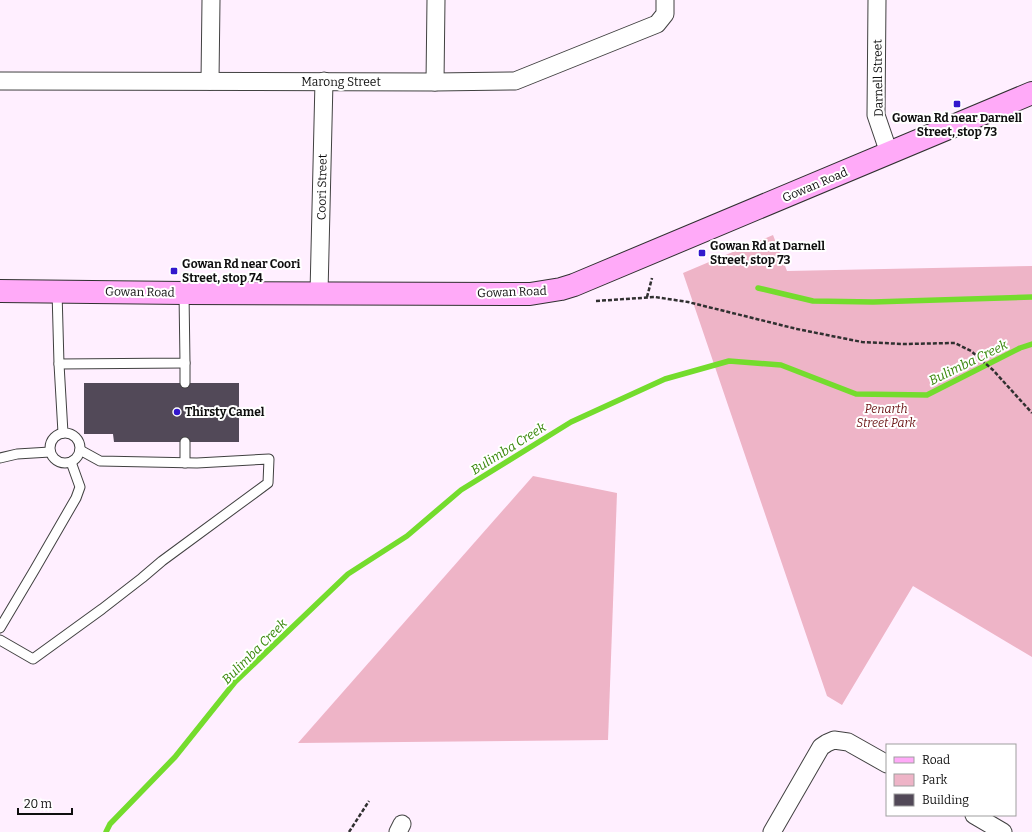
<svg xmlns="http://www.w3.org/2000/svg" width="1032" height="832" font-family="Bitter,serif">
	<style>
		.green { fill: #eeb4c7 }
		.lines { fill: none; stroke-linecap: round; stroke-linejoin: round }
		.stream { stroke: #74dc2d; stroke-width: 5.5 }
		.building { fill: #524958 }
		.lane-casing { stroke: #414141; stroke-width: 11 }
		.street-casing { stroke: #414141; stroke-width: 19 }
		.secondary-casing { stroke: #303030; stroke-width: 24 }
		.path { stroke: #303030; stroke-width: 2.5; stroke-dasharray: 4 2; stroke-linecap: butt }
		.lane { stroke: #fff; stroke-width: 9 }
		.street { stroke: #fff; stroke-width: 17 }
		.secondary { stroke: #ffaaf8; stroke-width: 22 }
		.poi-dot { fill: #3217cd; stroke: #fff; stroke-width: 1.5 }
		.labels { text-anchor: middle; stroke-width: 4; stroke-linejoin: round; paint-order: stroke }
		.street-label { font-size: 12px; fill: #0e0e0e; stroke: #fff }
		.poi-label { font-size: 12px; font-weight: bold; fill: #0e0e0e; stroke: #fff; text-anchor: start }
		.park-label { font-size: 12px; font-style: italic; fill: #6d1718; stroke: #fff }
		.water-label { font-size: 13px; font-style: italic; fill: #39870b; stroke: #fff }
	</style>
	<rect width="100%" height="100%" fill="#ffefff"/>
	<!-- green -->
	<g class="green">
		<path d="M773,235L787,271L1032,266V657L913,586L842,705L827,696L683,273Z"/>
		<path d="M533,476L617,493L608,740L298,743Z"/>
	</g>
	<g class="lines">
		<!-- stream -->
		<g class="stream">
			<path d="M758,288L813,301L873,302L1032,297"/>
			<path d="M106,832L110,824L175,757L235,682L348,574L407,536L461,490L571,422L665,379L729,361L781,365L856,394L927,395L1020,348L1032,344"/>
		</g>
	</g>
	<!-- building -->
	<path class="building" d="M84,383H239V442H114L113,434H84Z"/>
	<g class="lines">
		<!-- lane casing -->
		<g class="lane-casing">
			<g id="lane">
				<path d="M57,291L59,364L185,363L184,293"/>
				<path d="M185,363V383"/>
				<path d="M59,364L63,433"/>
				<circle cx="65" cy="448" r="15"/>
				<path d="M0,458L17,454L50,452"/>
				<path d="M185,463V442"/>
				<path d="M0,628L35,569L76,498L80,487L71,462"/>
				<path d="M0,640L33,659L102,609L142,578L162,561L268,483L269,459L197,463L100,461L80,450"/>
			</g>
		</g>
		<!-- street casing -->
		<g class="street-casing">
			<g id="street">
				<path d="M877,0L876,115L889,153"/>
				<path d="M0,81L435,82L515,81L657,24L665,14V0"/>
				<path d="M210,81L211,0"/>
				<path d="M435,82L436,0"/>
				<path d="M319,293L324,81"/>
				<path d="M974,815L1003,832"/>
				<path d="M398,832L402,824"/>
				<path d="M772,832L821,747L827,743L834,740L848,742L887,764"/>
			</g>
		</g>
		<!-- secondary casing -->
		<g class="secondary-casing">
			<path id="secondary" d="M0,291L184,293L530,294L561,289L574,285L1032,93"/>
		</g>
		<!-- path -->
		<g class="path">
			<path d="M647,297L652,278"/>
			<path d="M596,301L655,297L688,302L797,329L862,342L903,344L955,343L971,351L993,370L1032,413"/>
			<path d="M349,832L369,801"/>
		</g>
		<!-- lane -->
		<use href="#lane" class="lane"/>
		<!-- street -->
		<use href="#street" class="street"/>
		<!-- secondary -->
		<use href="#secondary" class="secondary"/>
	</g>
	<!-- markers -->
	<g class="poi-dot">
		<rect x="953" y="100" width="8" height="8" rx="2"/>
		<rect x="698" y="249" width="8" height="8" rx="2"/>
		<rect x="170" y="267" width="8" height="8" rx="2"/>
		<circle cx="177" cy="412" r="4"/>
	</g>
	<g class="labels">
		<!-- street labels -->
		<g class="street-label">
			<text transform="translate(878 78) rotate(-91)" y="4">Darnell Street</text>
			<text x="341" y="86">Marong Street</text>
			<text transform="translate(815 185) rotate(-23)" y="4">Gowan Road</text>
			<text transform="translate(322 187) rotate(-89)" y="4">Coori Street</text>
			<text transform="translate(140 292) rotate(1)" y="4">Gowan Road</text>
			<text transform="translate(512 292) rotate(-2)" y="4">Gowan Road</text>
		</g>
		<!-- poi labels -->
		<g class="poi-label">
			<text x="957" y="122" text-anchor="middle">Gowan Rd near Darnell<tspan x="957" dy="14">Street, stop 73</tspan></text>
			<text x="710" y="250">Gowan Rd at Darnell<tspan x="710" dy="14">Street, stop 73</tspan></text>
			<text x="182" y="268">Gowan Rd near Coori<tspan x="182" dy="14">Street, stop 74</tspan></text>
			<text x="185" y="416">Thirsty Camel</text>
		</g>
		<!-- park labels -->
		<g class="park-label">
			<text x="886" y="413">Penarth<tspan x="886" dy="14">Street Park</tspan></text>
		</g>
		<!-- water labels -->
		<g class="water-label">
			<text transform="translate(968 362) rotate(-26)" y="5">Bulimba Creek</text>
			<text transform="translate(508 448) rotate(-32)" y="5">Bulimba Creek</text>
			<text transform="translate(254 651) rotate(-45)" y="5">Bulimba Creek</text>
		</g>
	</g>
	<!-- legend -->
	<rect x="886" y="744" width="130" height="72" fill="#ffffff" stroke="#9f9f9f"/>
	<rect x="894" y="757" width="20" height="6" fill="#ffaaf8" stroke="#9f9f9f"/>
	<text x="922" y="764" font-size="12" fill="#0e0e0e">Road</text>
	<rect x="894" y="774" width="20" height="12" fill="#eeb4c7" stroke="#9f9f9f"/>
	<text x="922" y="784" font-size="12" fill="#0e0e0e">Park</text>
	<rect x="894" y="794" width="20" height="12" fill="#524958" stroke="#9f9f9f"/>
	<text x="922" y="804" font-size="12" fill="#0e0e0e">Building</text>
	<!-- scale -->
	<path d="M18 808v6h54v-6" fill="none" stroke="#0e0e0e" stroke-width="2"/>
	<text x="24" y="808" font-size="12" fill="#0e0e0e" stroke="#ffffff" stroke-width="3" paint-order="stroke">20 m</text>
</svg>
